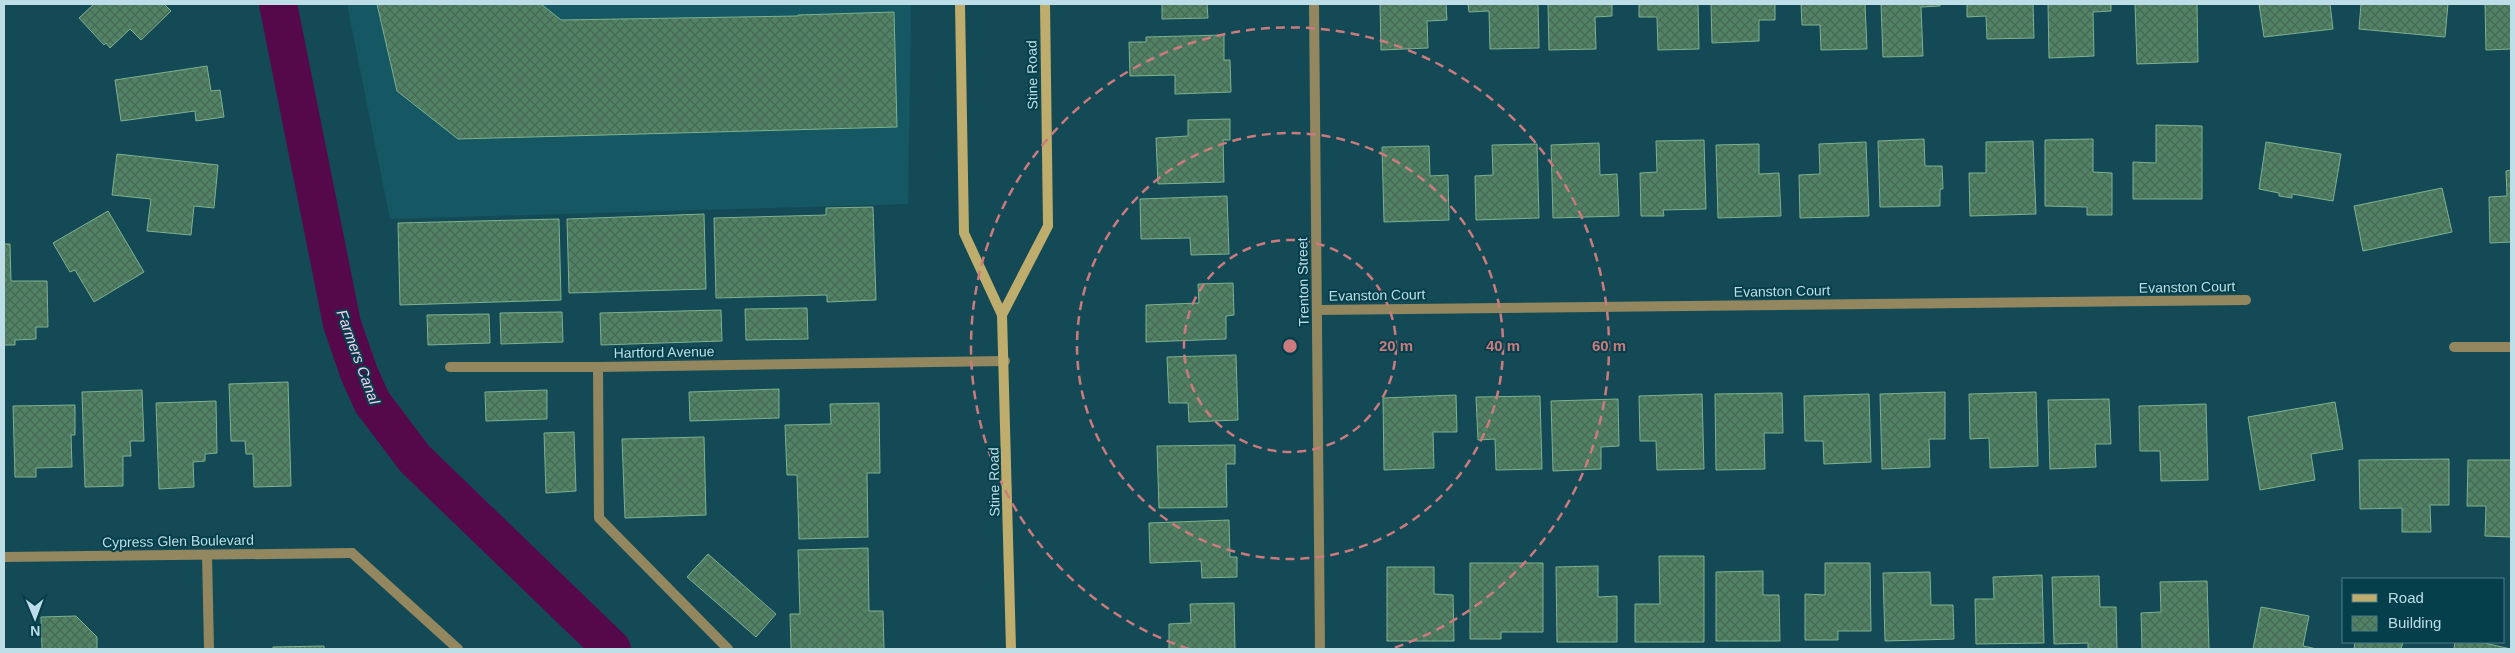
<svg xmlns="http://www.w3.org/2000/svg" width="2515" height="653" font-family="Arial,sans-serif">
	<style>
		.built { fill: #155763 }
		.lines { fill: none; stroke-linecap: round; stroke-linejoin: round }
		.canal { stroke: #56094a; stroke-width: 38 }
		.building { fill: url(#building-cross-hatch); stroke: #7eb18f }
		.service { stroke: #92875f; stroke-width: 10 }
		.minor { stroke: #92875f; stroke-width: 10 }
		.secondary { stroke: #bead6c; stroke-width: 10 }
		.ring { fill: none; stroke: #cb7a7e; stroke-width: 2.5; stroke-dasharray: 9 6 }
		.labels { text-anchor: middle; stroke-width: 4; stroke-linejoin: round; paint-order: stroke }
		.street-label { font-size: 14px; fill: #bedee7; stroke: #053f4b }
		.water-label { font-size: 15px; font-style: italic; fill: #fcd1f1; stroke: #053f4b }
		.centre { fill: #cb7a7e; stroke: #053f4b; stroke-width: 2.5 }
		.ring-label { font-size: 15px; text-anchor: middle; font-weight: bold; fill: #cb7a7e; stroke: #053f4b; stroke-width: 4; stroke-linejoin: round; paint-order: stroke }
	</style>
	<defs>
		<pattern id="building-cross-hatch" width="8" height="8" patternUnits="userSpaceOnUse" patternTransform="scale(1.25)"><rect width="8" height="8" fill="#518263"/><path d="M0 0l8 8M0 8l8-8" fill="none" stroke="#476957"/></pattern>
	</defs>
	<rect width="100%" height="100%" fill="#144a56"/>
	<!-- built -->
	<path class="built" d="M347,4H911L908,204L390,219Z"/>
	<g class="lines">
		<!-- canal -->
		<path class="canal" d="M278,4L342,324L359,373L372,402L415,459L612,649"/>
	</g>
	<!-- building -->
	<g class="building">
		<path d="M94,4H164L171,11L141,40L130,29L110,48L106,43L104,45L79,18Z"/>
		<path d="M377,4H541L561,20L798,16V15L894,12L897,127L458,139L397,91Z"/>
		<path d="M1162,4H1207L1208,18L1162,19Z"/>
		<path d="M1380,4H1446L1447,20L1427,21L1428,48L1381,50Z"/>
		<path d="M1468,4H1538L1539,48L1490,49L1489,11L1469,12Z"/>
		<path d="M1548,4H1612V16L1595,17L1596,49L1549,50Z"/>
		<path d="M1639,4H1698L1699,49L1658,50L1657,17H1639Z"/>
		<path d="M1711,4H1775V20H1759V41L1712,43Z"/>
		<path d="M1801,4H1865L1867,49L1821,50L1820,25H1802Z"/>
		<path d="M1881,4H1940V6L1921,7L1923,56L1883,57Z"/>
		<path d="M1967,4H2033L2034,38L1987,39L1986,16L1967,17Z"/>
		<path d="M2048,4H2111V11L2093,12L2094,56L2049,58Z"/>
		<path d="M2135,4H2197L2198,62L2137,64Z"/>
		<path d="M2259,4H2330L2333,29L2264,37Z"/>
		<path d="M2361,4H2448L2445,37L2359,29Z"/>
		<path d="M2485,4H2511V49L2486,50Z"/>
		<path d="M1224,35V60H1230L1231,92L1175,94V75L1130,76L1129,42H1146V37Z"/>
		<path d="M207,66L211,91L220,90L224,117L196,121L195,111L121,121L115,80Z"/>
		<path d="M1230,119V140H1223L1224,182L1158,184L1156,138L1188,136V120Z"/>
		<path d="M2156,125L2202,126V199H2133V162L2156,163Z"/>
		<path d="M1924,139L1925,166H1942L1943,189H1940V206L1880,207L1878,141Z"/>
		<path d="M2093,139V172L2112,173V215H2087V207L2045,206V140Z"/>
		<path d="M1704,140L1706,209L1663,210L1664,216H1641L1640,173L1657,172L1656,141Z"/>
		<path d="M2033,141L2036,214L1970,216L1969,173H1986V142Z"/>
		<path d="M1866,142L1869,216L1800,218L1799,175L1820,174L1819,144Z"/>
		<path d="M2266,142L2341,154L2333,201L2292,194V198L2279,196V193L2259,189Z"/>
		<path d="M1599,143L1600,175L1617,174L1619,216L1553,218L1551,145Z"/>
		<path d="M1537,144L1539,218L1476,220L1475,176L1493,175L1492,145Z"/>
		<path d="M1759,144V174L1779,173L1781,216L1718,218L1716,145Z"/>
		<path d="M1429,146L1430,176L1448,175L1449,220L1384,222L1382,147Z"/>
		<path d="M117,154L218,165L214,208L194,206L191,235L147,231L151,199L112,195Z"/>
		<path d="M2511,170V242L2490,243L2489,197L2507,196L2506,171Z"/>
		<path d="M2442,188L2452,232L2363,251L2354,206Z"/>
		<path d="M1227,196L1229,254L1191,255L1190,238L1141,239L1140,199Z"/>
		<path d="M873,207L876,300L827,302V295L716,298L714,218L826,215V208Z"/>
		<path d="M108,211L144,272L94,302L75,270L70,272L53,243Z"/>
		<path d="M704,214L706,289L569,293L567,219Z"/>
		<path d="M559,219L561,300L400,305L398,223Z"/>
		<path d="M4,244H10L11,281H47L48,327H36V339L15,340V345H4Z"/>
		<path d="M1233,283L1234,315L1226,316V339L1146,342V305L1199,303L1198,284Z"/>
		<path d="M807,308L808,339L746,340L745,309Z"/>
		<path d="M721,310L722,341L601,345L600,313Z"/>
		<path d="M562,312L563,342L501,344L500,313Z"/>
		<path d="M489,314L490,343L428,345L427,315Z"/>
		<path d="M1236,355L1238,420L1189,422L1188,403H1169L1167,357Z"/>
		<path d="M288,382L291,486L254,487L253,454H246L245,441H231L229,384Z"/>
		<path d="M779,389V418L690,421L689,392Z"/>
		<path d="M142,390L144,441H130L131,456H123V486L85,487L82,392Z"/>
		<path d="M547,390V419L486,421L485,392Z"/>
		<path d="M1945,392V439H1929L1930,467L1882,469L1880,394Z"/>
		<path d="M2036,392L2038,466L1990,468L1989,438L1970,439L1969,394Z"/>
		<path d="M1782,393L1783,433H1764L1765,469L1716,470L1715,394Z"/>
		<path d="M1702,394L1704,469L1657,470L1656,441H1640L1639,396Z"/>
		<path d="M1869,394L1871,462L1824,464L1823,441H1805L1804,396Z"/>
		<path d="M1456,395L1457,432H1433L1434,468L1384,470L1383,398Z"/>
		<path d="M1540,396L1542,469L1496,470L1495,439L1478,440L1476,397Z"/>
		<path d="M1618,399L1619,446L1601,447V469L1553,471L1551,401Z"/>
		<path d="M2109,399L2111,444H2095L2096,467L2050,469L2048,400Z"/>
		<path d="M216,401L217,453L205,454V461L193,462L194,487L159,489L156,403Z"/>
		<path d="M2335,402L2343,449L2311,454L2315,480L2260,490L2248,417Z"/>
		<path d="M879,403L880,473H867L868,537L799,539L797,475H787L785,425L831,424L830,404Z"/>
		<path d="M2206,404L2208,480L2161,481L2160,451H2140L2139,406Z"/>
		<path d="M75,405V435H71L72,467L36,468V477H15L13,406Z"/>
		<path d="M574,432L576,491L546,493L544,433Z"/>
		<path d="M704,437L706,515L625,518L622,439Z"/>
		<path d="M1235,445V464H1226L1227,507L1159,508L1157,446Z"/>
		<path d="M2449,459V505H2430L2431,532H2402V508L2360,509L2359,460Z"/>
		<path d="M2468,460H2511V537L2485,536L2486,506H2467Z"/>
		<path d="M1229,520L1230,557H1237V577L1202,578L1201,561L1150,563L1149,523Z"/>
		<path d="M868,548L869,611H883L884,649H791L790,614H800L798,550Z"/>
		<path d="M708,554L776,614L756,637L687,577Z"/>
		<path d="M1659,556H1704V642H1635V604H1660Z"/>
		<path d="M1470,563H1543V632H1501V639H1470Z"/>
		<path d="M1825,563H1870L1871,631H1838V640H1805V594L1825,595Z"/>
		<path d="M1598,566V597L1617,596V642H1557L1556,567Z"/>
		<path d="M1387,567H1434V594L1453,595L1454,641H1387Z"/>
		<path d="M1763,571V595H1779L1780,641H1716V572Z"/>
		<path d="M1930,572L1931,605H1953L1954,639L1885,641L1883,573Z"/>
		<path d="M2042,575L2044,643L1976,644L1975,599H1994L1993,577Z"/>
		<path d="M2099,576L2100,607H2116L2117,649H2088V643L2054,644L2052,577Z"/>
		<path d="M2207,581L2209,649H2142L2141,613L2161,612L2160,582Z"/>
		<path d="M1234,603L1235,649H1169V624L1191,623L1190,604Z"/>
		<path d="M2261,607L2309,616L2303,646L2317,649H2253Z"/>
		<path d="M76,616L97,637V649H42L41,617Z"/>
		<path d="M2355,642H2403L2401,649H2354Z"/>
		<path d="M2455,642H2480L2511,649H2454Z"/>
		<path d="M324,646V649H273V647Z"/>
	</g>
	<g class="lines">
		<!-- service -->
		<g class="service">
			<path d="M450,367H598"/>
			<path d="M352,553L458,649"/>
			<path d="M207,555L209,649"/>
			<path d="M728,649L599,518L598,367L1005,361"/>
		</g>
		<!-- minor -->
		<g class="minor">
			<path d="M1314,4L1320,649"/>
			<path d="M1317,310L2246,300"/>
			<path d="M2454,347H2511"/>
			<path d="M4,557L352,553"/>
		</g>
		<!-- secondary -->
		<g class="secondary">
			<path d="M960,4L964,233L1002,315L1011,649"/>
			<path d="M1002,315L1048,226L1045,4"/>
		</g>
	</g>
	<!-- distance rings -->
	<g class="ring">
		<circle cx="1290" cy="346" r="106"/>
		<circle cx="1290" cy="346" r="213"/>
		<path d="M1189 649A319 319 0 1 1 1391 649"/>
	</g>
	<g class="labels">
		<!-- street labels -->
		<g class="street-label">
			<text transform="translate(1032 75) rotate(-91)" y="5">Stine Road</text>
			<text transform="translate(1303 282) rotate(-91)" y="5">Trenton Street</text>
			<text transform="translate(2187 287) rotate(-1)" y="5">Evanston Court</text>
			<text transform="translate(1782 291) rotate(-1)" y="5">Evanston Court</text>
			<text transform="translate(1377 295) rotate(-1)" y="5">Evanston Court</text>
			<text transform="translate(664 352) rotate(-1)" y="5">Hartford Avenue</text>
			<text transform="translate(994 482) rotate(-91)" y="5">Stine Road</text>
			<text transform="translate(178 541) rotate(-1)" y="5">Cypress Glen Boulevard</text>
		</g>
		<!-- water labels -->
		<g class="water-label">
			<text transform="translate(358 357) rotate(70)" y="5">Farmers Canal</text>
		</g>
	</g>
	<circle cx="1290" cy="346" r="8" class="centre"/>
	<g class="ring-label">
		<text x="1396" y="351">20 m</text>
		<text x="1503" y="351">40 m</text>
		<text x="1609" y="351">60 m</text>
	</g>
	<!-- border -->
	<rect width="2515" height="653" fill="none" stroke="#bedee7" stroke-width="10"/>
	<!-- legend -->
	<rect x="2342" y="578" width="162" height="65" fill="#053f4b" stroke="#4f7f89"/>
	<rect x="2352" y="594" width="25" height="8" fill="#bead6c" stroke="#4f7f89"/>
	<text x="2388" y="603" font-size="15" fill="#bedee7">Road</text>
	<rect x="2352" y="616" width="25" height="15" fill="url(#building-cross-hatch)" stroke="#4f7f89"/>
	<text x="2388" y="628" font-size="15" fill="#bedee7">Building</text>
	<!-- north arrow -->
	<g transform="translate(35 618) rotate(179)" stroke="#053f4b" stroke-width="4" paint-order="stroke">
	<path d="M0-4L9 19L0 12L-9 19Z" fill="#bedee7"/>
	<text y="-8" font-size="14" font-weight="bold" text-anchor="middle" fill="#bedee7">N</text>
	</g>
</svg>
